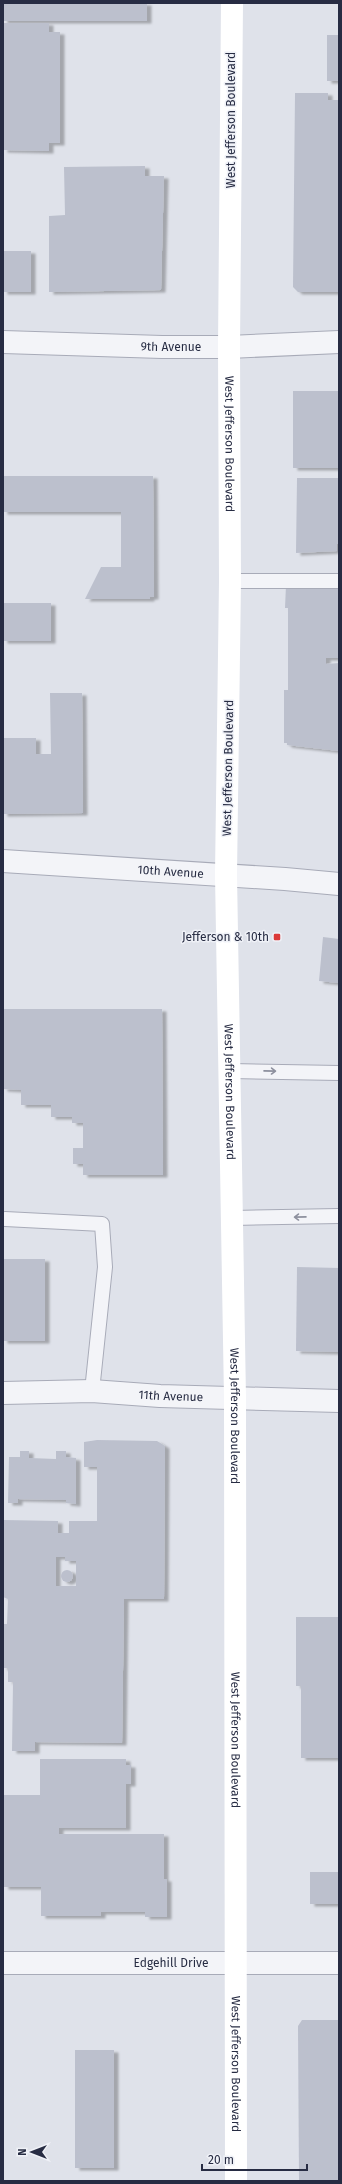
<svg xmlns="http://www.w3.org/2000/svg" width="342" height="2184" font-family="'Fira Sans',sans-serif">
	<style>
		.building { fill: #bcc0cd; fill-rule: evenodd; filter: url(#shadow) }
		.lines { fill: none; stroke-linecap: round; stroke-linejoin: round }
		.lane-casing { stroke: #a8abb8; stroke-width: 16 }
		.street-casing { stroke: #a8abb8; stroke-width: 24 }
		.lane { stroke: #f3f4f8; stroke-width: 14 }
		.street { stroke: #f3f4f8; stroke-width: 22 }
		.secondary { stroke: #fff; stroke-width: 22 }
		.oneway { stroke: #8d909e }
		.poi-dot { fill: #db3938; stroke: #eff1f7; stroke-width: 1.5 }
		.labels { text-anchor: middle; stroke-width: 3; stroke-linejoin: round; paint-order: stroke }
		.street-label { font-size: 12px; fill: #272c43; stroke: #eff1f7 }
		.poi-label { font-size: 12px; fill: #272c43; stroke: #eff1f7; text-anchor: end }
	</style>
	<defs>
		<filter id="shadow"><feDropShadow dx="4.5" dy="2.5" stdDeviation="1" flood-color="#0004"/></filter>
	</defs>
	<rect width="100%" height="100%" fill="#dfe2ea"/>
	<!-- building -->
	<g class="building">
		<rect x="3" y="3" width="144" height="18"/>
		<path d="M3,23H49V32H60V143H49V151L3,150Z"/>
		<rect x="327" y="35" width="12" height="46"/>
		<path d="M295,93H328V100H339V292H298L293,287Z"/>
		<path d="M145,166V176H164L161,290L49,292V216L65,215L64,167Z"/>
		<rect x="3" y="251" width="28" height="41"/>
		<rect x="293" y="391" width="46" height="77"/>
		<path d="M3,476H153L154,597H150V599H85L101,567H121V512H3Z"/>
		<path d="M297,478H339V544H337V551L296,553Z"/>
		<path d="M339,584V658H326V664L339,663V751L287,745V743H284V690H288V608H285L286,585Z"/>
		<rect x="3" y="603" width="48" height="38"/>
		<path d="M50,693H82L83,813L3,814V738H36V754H51Z"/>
		<path d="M323,937L339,939V983L319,981Z"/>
		<path d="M3,1009H162L163,1175H83V1164H73V1148H83V1123H72V1117H51V1105H21V1090L3,1089Z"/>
		<rect x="3" y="1259" width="42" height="82"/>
		<path d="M297,1267L339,1268V1352L296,1351Z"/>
		<path d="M97,1440L157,1441L165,1446L164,1599H124L122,1743L35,1742V1751H12L13,1682H8V1668H3V1624H7L8,1599L3,1597V1520L58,1521V1533H69V1521H97V1467H84V1442ZM56,1557H65V1561H76V1586H56Z"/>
		<path d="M20,1451H29V1458L56,1459V1451H66V1457L76,1458V1504L66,1503V1500L18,1499V1503H8L9,1457H20Z"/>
		<circle cx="67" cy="1576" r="6"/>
		<path d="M296,1617H339V1758H301V1686H296Z"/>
		<path d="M40,1759H126V1765H131V1784H126V1828H59V1834H164V1879H167V1917H145V1912H101V1916H41V1887H4L3,1795H40Z"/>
		<rect x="310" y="1872" width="29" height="32"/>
		<path d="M302,2020H339V2181H299L298,2026Z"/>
		<rect x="75" y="2050" width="39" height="118"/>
	</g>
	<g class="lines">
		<!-- lane casing -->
		<g class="lane-casing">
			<g id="lane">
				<path d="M230,581H339"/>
				<path d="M231,1071L339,1073"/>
				<path d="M233,1218L339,1216"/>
				<path d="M5,1219L102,1224L105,1267L92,1391"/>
			</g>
		</g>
		<!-- street casing -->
		<g class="street-casing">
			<g id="street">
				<path id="s1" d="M3,342L162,347H229L339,342"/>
				<path id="s2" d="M3,861L285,879L339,884"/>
				<path id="s3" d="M3,1393L92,1391L160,1396L339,1401"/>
				<path id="s4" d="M3,1963H339"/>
			</g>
		</g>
		<!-- lane -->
		<use href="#lane" class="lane"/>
		<!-- street -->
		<use href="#street" class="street"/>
		<!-- secondary -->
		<path class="secondary" id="s5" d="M232,3L229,347L230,581L226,875L235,1398L236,2181"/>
	</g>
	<!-- one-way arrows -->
	<defs><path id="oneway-shaft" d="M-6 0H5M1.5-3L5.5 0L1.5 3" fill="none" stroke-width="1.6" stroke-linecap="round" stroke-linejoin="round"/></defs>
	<g class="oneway">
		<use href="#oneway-shaft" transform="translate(270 1071) rotate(1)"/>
		<use href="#oneway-shaft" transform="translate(300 1217) rotate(179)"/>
	</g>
	<!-- markers -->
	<rect class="poi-dot" x="273" y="933" width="8" height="8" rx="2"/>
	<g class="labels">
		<!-- street labels -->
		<g class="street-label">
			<text transform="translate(231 120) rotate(-90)" y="4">West Jefferson Boulevard</text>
			<text dy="4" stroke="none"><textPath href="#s1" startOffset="168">9th Avenue</textPath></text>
			<text dy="4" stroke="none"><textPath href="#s5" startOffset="441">West Jefferson Boulevard</textPath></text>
			<text transform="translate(228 768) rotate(-89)" y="4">West Jefferson Boulevard</text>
			<text dy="4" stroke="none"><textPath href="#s2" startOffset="168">10th Avenue</textPath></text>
			<text dy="4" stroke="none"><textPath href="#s5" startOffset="1089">West Jefferson Boulevard</textPath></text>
			<text dy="4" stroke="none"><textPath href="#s3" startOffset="168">11th Avenue</textPath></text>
			<text dy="4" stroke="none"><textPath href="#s5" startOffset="1413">West Jefferson Boulevard</textPath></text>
			<text dy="4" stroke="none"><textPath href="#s5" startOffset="1737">West Jefferson Boulevard</textPath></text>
			<text dy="4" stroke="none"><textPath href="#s4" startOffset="168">Edgehill Drive</textPath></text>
			<text dy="4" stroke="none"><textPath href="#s5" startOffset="2061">West Jefferson Boulevard</textPath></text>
		</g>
		<!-- poi labels -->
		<g class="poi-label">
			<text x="269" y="941">Jefferson &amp; 10th</text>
		</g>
	</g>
	<!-- border -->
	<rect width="342" height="2184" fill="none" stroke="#272c43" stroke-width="8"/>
	<!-- north arrow -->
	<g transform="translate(32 2152) rotate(270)" stroke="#eff1f7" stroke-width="3" paint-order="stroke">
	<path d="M0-3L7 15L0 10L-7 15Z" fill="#272c43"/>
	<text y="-6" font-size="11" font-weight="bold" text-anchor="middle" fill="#272c43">N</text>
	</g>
	<!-- scale -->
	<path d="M202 2164v6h105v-6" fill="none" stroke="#272c43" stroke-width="2"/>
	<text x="208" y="2164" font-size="12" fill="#272c43" stroke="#eff1f7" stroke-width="3" paint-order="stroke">20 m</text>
</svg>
